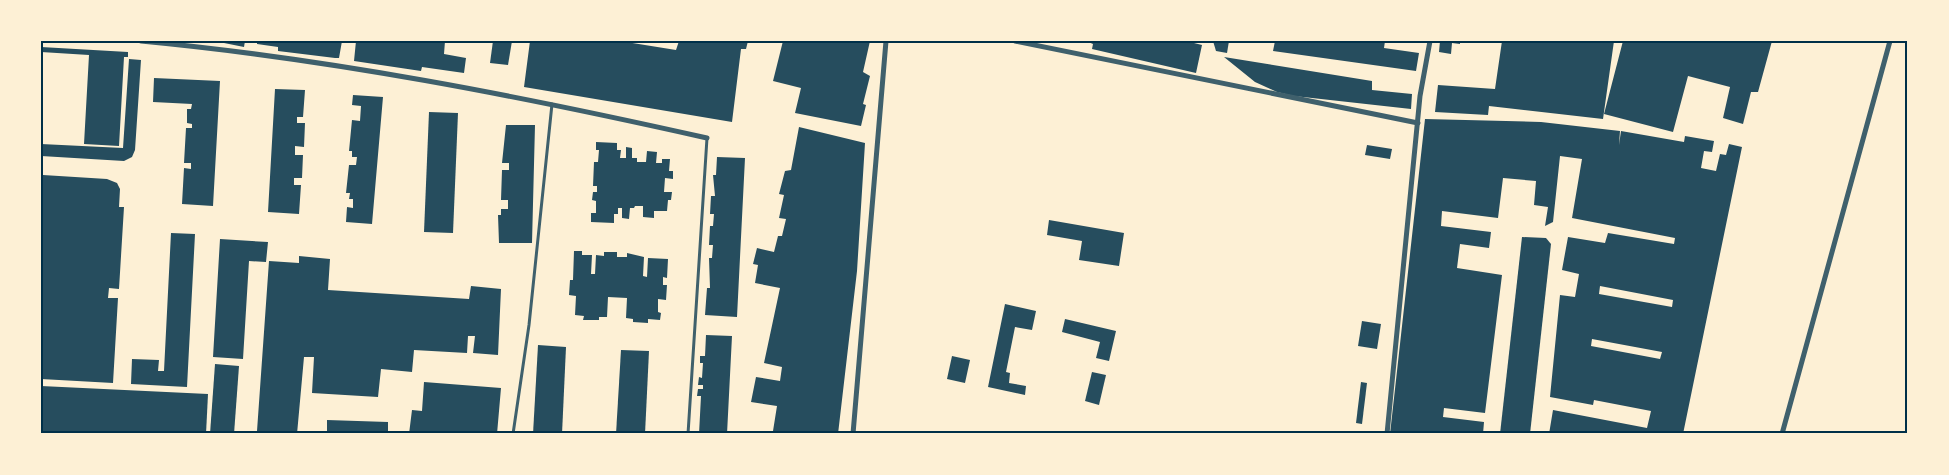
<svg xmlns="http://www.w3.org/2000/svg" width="1949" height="475" font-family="Spectral,serif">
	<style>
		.building { fill: #264d5e; fill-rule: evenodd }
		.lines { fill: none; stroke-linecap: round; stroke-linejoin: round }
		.service { stroke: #3f606c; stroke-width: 3 }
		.minor { stroke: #3f606c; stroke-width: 5 }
		.neatline { fill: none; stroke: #003049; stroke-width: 2 }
	</style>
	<rect width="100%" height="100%" fill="#fdf0d5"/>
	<!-- building -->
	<g class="building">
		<path d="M214,41H245L244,47Z"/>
		<path d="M257,41H342L339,58H335L278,51V47L257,44Z"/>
		<path d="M356,41H445L444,54L466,58L464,73L422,67L421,71L354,61Z"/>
		<path d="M493,41H512L508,65L490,63Z"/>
		<path d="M530,41H620L676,50L679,41H748L746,49H741L732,122L524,87Z"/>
		<path d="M783,41H870L863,72L870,76L863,104L866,105L861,126L795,113L801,88L773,81Z"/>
		<path d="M1086,41H1195L1194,43L1202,45L1196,73L1092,49L1093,44Z"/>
		<path d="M1213,41H1229L1227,53L1216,51Z"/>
		<path d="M1275,41H1385L1384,48L1419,53L1416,71L1273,51Z"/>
		<path d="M1440,41H1460V44L1452,43L1451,54L1439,52Z"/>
		<path d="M1502,41H1614L1603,119L1489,106L1488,115L1435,112L1438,85L1495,89Z"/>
		<path d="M1623,41H1772L1758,92H1751L1743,124L1723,118L1730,87L1688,76L1673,132L1604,114Z"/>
		<path d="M41,47L128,52V57H124L119,146L84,144L89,55L41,52Z"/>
		<path d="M1224,57L1372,81V90L1412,94L1411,109L1294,96L1277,92L1255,82Z"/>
		<path d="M129,59L141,60L135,150L132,157L124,161L41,156V144L123,148Z"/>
		<path d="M154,78L220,81L213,206L182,204L184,168L191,169V163H184L186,128H192V124L187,123V109H191L192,104L153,102Z"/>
		<path d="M275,89L305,90L303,117H297V123H305L304,147L295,146V155H303L302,178H294V185H301L299,214L268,212Z"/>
		<path d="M353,95L383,97L372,224L346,222L347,207L353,208V199H349L350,193H346L349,165H356L357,157H352V151H349L352,120L360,121L361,106L352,105Z"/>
		<path d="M429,112L458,113L453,233L424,232Z"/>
		<path d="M1425,119L1541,122L1620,131L1619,145L1621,131L1684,142L1685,136L1714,141L1712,152L1704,151L1701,168L1716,171L1720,154L1726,155L1729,144L1742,147L1683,434H1549L1553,410L1647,428L1651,411L1594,400L1593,405L1550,397L1560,295L1575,297L1579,274L1562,270L1568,237L1605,243L1608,233L1674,244L1675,238L1572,218L1582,159L1560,156L1553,222L1545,226L1548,207L1534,205L1536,181L1503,178L1498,218L1442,211L1441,226L1491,232L1489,248L1460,244L1457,268L1502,275L1485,413L1444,408L1443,417L1484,422L1483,434H1390ZM1600,286L1673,300L1672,307L1599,294ZM1592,339L1662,352L1660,359L1591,346Z"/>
		<path d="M506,125H535L532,243H499L498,215H501V209H508V200H501L502,170H509V163H502Z"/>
		<path d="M799,127L865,143L857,271L838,434H786L773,431L777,406L751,402L756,377L780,381L782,367L764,363L780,288L755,283L758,265L753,264L757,248L774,252L778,236H782L786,219L779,218L784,195L779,194L785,171L791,170Z"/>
		<path d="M596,142L617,143V150H621L620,158H626V147L632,148V158H637V162H646L647,151L657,152L656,163H662V159H670L669,171H673V179L665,178L664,192H672L671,200H668L667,211H654V218L643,217V206H635L634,208H630L629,219L622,218V208H618V214H614V223L591,222V213H596V201L592,200L593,192H597V186H593L594,162H598L599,150H596Z"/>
		<path d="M1367,145L1392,149L1390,159L1365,155Z"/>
		<path d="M717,157L745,158L737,317L705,315L707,288H710L709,258H712L713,245H709L710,226H713L714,214H710L711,196H715L713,175H716Z"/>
		<path d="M43,175L107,179L117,183L120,189L119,207H124L119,289L109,288L108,298H118L113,383L41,379Z"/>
		<path d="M1049,220L1124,233L1119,266L1079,260L1082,241L1047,235Z"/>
		<path d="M171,233L195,234L187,387L131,384L132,359L159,360L158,371H164Z"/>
		<path d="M1522,237L1546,238L1551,244L1530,434H1500Z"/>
		<path d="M220,239L268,242L266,262L249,261L243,359L213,357Z"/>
		<path d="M574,251H582V255H592L591,274H595L596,255L604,256V252H617V257H627V253L644,257L643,276L647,277L648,258L668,259L667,278L663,277V285H667L666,300L658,299V312L661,313L660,320L648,319V323L633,322V319L626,318L627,298L608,297L607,317H599V320H583L584,316L575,315L576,296L569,295L570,280H573Z"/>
		<path d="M299,256L330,259L328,290L469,299L471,286L501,289L498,355L473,353L475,336H468L467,353L414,350L412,372L381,369L378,397L312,393L314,357H304L297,434L257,431L269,261L299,263Z"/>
		<path d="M1005,304L1036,311L1032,330L1015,327L1006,372L1010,373L1009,383L1026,386L1025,395L988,387Z"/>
		<path d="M1065,319L1116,331L1109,361L1096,358L1100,342L1062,332Z"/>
		<path d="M1362,321L1381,324L1377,349L1358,346Z"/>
		<path d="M706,335L732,336L727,434H699L701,396H697L698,389H703V385H698L699,377L702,378L703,363H700V356H705Z"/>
		<path d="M538,345L566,347L562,434H533Z"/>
		<path d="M621,350L649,351L645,434H616Z"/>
		<path d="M952,356L970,360L965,383L947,379Z"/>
		<path d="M215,364L239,366L234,434H210Z"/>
		<path d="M1092,372L1106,375L1099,405L1085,401Z"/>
		<path d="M424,382L501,388L497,434H409L412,410L422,411Z"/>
		<path d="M1361,382L1367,383L1362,424L1356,423Z"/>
		<path d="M41,386L208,394L206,434H41Z"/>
		<path d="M327,420L388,422V434H327Z"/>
	</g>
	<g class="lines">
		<!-- service -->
		<g class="service">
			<path d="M513,434L529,325L552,104"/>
			<path d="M688,434L707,138"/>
		</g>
		<!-- minor -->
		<g class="minor">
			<path d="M141,41C331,59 520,96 707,138"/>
			<path d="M1015,41L1418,123"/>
			<path d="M853,434L886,41"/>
			<path d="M1387,434L1420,96L1430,41"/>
			<path d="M1782,434L1890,41"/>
		</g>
	</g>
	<!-- border -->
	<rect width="1949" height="475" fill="none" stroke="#fdf0d5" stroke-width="85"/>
	<rect x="42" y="42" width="1864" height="390" class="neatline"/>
</svg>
